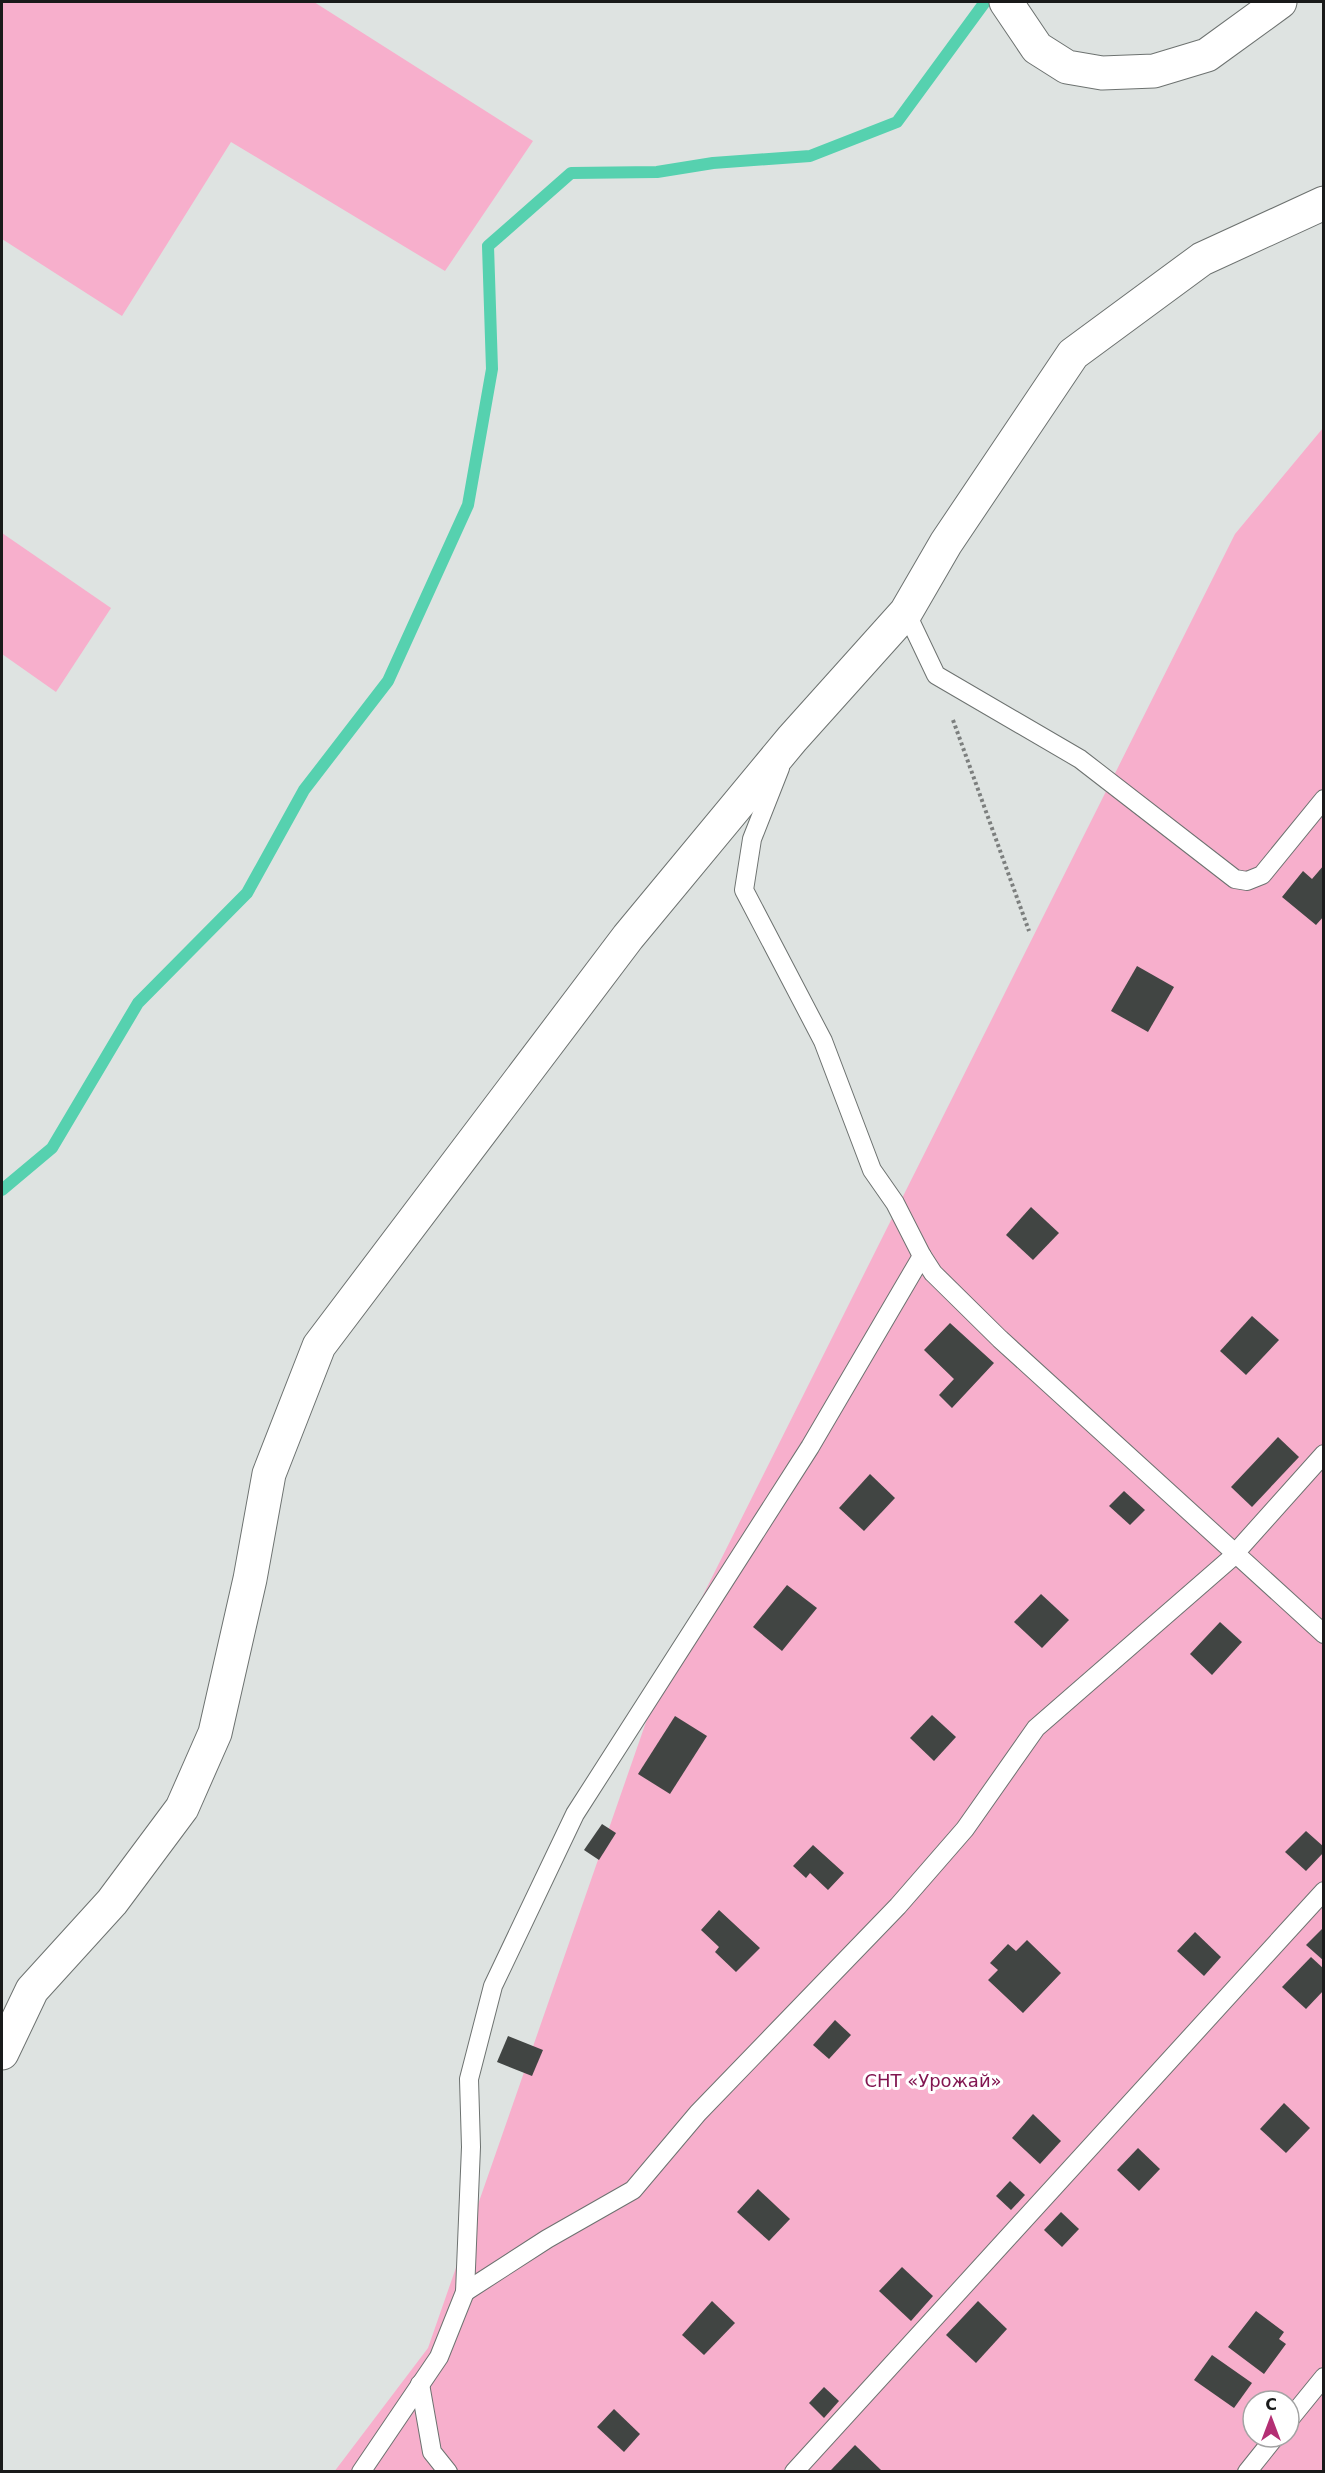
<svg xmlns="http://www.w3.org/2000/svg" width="1325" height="2473" font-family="'DejaVu Sans',sans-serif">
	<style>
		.green { fill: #f7afcc; fill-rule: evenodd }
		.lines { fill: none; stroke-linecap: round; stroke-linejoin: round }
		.stream { stroke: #56d1af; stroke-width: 12 }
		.building { fill: #414543 }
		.service-casing { stroke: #6d7270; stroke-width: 20 }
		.minor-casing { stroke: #6d7270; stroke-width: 35 }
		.path { stroke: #7c7f7e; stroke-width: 4; stroke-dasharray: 3 3; stroke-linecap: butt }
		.service { stroke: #fff; stroke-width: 18 }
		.minor { stroke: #fff; stroke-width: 33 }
		.labels { text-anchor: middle; stroke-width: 6; stroke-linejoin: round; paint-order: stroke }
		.park-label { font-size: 18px; fill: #821751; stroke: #fff }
	</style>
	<rect width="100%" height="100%" fill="#dee3e1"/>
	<!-- green -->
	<g class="green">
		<path d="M2,2H314L533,141L445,271L231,142L122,316L2,239Z"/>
		<path d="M1323,428V2471L334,2472L428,2348L661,1679L1235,534ZM1253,2401H1289V2437H1253Z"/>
		<path d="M2,533L111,608L56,692L2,654Z"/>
	</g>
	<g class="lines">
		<!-- stream -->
		<path class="stream" d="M2,1190L52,1148L138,1003L247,893L304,790L388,681L468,505L492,369L488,246L571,173L657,172L713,163L810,156L897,122L985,2"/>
	</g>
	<!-- building -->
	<g class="building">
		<path d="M1324,865V916L1316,925L1282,897L1303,871L1312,879Z"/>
		<path d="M1137,966L1174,987L1148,1032L1111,1011Z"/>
		<path d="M1031,1207L1059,1233L1033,1260L1006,1235Z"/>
		<path d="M1252,1316L1279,1340L1246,1375L1220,1351Z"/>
		<path d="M950,1323L994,1363L952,1408L939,1395L954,1379L924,1350Z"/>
		<path d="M1278,1437L1299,1457L1252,1507L1231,1487Z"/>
		<path d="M870,1474L895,1498L864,1531L839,1508Z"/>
		<path d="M1124,1491L1145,1510L1130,1525L1109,1506Z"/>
		<path d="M787,1585L817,1608L782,1651L753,1627Z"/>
		<path d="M1041,1594L1069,1620L1042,1648L1014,1622Z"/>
		<path d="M1220,1622L1242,1642L1212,1675L1190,1654Z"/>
		<path d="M932,1715L956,1737L934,1761L910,1738Z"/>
		<path d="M675,1716L707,1736L670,1794L638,1774Z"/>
		<path d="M602,1824L616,1833L599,1860L584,1850Z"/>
		<path d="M1306,1831L1324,1847V1852L1306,1871L1285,1852Z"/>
		<path d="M813,1845L844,1873L828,1890L810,1873L806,1878L793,1866Z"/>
		<path d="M719,1910L760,1948L736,1972L715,1952L719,1947L701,1930Z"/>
		<path d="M1324,1927V1961L1306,1945Z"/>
		<path d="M1195,1932L1221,1957L1204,1976L1177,1951Z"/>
		<path d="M1027,1940L1061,1973L1023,2013L988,1980L998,1970L990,1963L1008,1944L1016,1951Z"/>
		<path d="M1311,1957L1324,1969V1990L1306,2009L1282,1987Z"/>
		<path d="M835,2020L851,2035L829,2059L813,2045Z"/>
		<path d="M508,2036L543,2050L532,2076L497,2062Z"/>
		<path d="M1284,2103L1310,2128L1286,2153L1260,2129Z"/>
		<path d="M1033,2114L1061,2141L1040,2164L1012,2138Z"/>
		<path d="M1138,2148L1160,2169L1139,2191L1117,2170Z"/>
		<path d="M1010,2181L1025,2195L1011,2210L996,2196Z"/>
		<path d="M758,2189L790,2219L769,2241L737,2212Z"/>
		<path d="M1061,2212L1079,2229L1062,2247L1044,2230Z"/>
		<path d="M902,2267L933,2296L911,2321L879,2291Z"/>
		<path d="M712,2301L735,2323L704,2355L682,2335Z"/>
		<path d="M978,2301L1007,2329L976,2363L946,2335Z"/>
		<path d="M1256,2311L1284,2332L1279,2339L1286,2344L1264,2374L1228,2347Z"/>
		<path d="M1212,2355L1252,2383L1234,2408L1194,2380Z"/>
		<path d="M824,2387L839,2401L824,2418L809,2403Z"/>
		<path d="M614,2409L640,2434L624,2452L597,2427Z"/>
		<path d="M855,2445L881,2470L880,2472L831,2470Z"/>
	</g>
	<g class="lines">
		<!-- service casing -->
		<g class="service-casing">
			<g id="service">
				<path d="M906,612L936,675L1080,759L1235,879L1247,881L1262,875L1324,799"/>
				<path d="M780,768L752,839L744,890L823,1041L872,1170L895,1203L922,1256L933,1273L1000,1339L1324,1634"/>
				<path d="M465,2292L547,2239L633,2190L698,2113L898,1906L965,1829L1036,1728L1229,1560L1324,1454"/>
				<path d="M420,2384L432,2452L448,2472"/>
				<path d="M1289,2420L1324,2377"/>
				<path d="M361,2472L439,2357L465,2292L471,2147L469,2079L493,1986L575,1814L810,1447L922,1256"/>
				<path d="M794,2472L1324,1891"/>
				<path d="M1247,2472L1275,2437"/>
			</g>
		</g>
		<!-- minor casing -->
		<g class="minor-casing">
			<g id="minor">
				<path d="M1006,2L1037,48L1067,67L1102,73L1154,71L1207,55L1280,2"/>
				<path d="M2,2053L32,1990L112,1902L182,1808L215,1733L250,1579L269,1474L319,1346L628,937L792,739L906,612L946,543L1073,354L1202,259L1324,203"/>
			</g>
		</g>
		<!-- path -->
		<path class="path" d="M953,720L1029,931"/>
		<!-- service -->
		<use href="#service" class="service"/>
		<!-- minor -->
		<use href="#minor" class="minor"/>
	</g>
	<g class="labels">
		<!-- park labels -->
		<g class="park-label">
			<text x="933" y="2087">СНТ «Урожай»</text>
		</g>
	</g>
	<!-- border -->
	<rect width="1325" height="2473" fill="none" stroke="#191a1a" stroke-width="6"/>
	<!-- north arrow -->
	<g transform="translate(1271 2419)"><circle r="28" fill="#ffffff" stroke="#a3a3a3" stroke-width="1.5"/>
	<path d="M0-4.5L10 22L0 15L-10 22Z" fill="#b42f74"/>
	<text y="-9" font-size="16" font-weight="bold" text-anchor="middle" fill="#191a1a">С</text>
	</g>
</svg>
